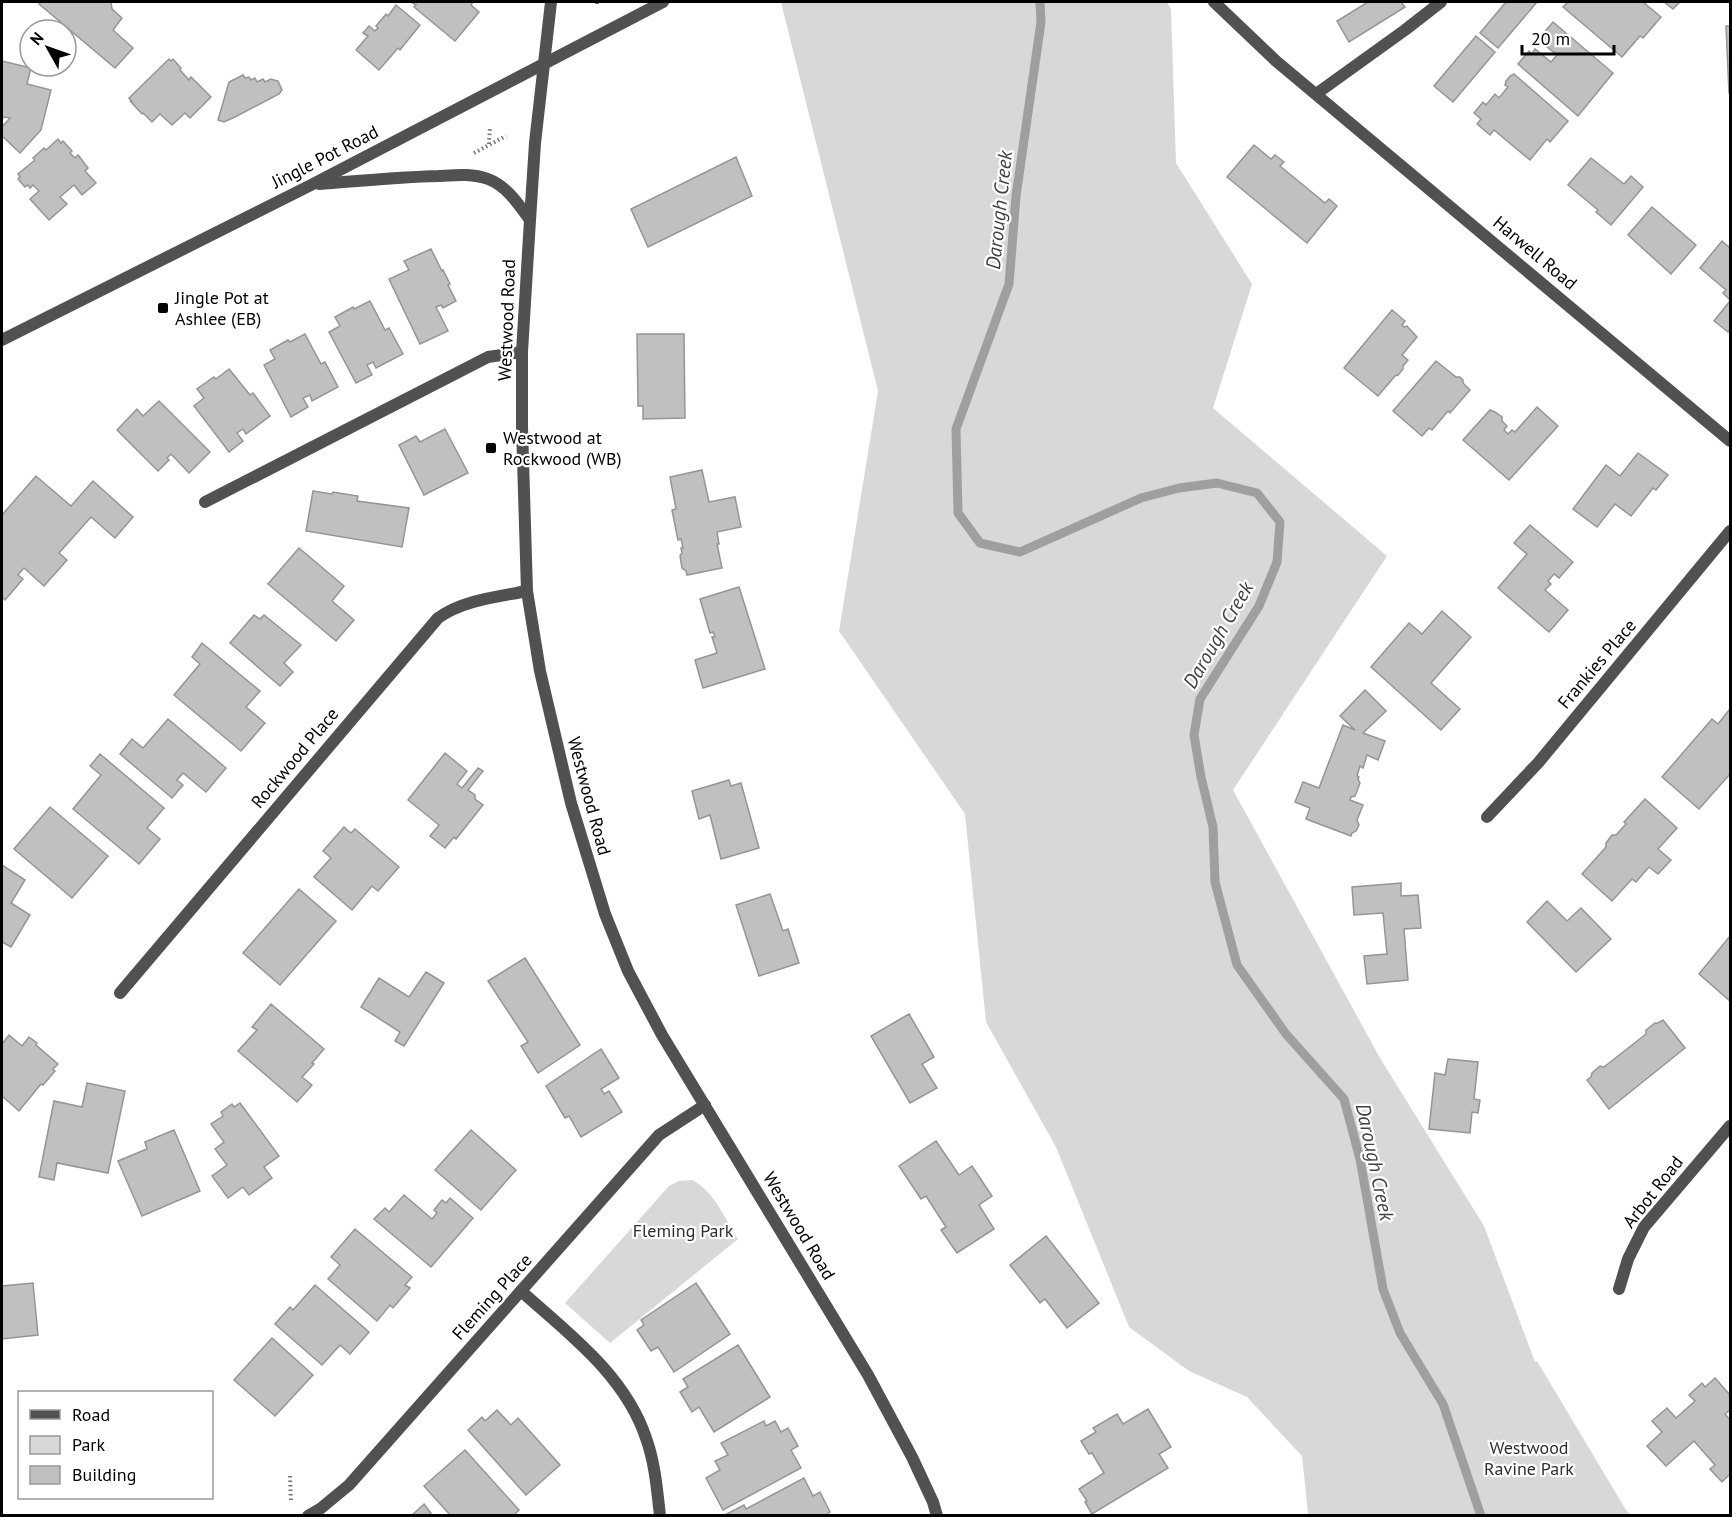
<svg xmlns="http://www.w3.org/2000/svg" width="1732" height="1517" font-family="'PT Sans',sans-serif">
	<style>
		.green { fill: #d8d8d8 }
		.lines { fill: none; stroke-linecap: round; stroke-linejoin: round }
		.stream { stroke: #9f9f9f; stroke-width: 9 }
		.building { fill: #c0c0c0; stroke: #959595; stroke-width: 1.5 }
		.path { stroke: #737373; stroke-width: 4; stroke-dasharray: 1.5 3; stroke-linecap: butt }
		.service { stroke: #515151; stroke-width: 12 }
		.minor { stroke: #515151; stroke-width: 12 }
		.tertiary { stroke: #515151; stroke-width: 12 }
		.poi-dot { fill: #000; stroke: #fff; stroke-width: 2 }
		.labels { text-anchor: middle; stroke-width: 4.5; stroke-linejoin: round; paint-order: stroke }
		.street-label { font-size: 18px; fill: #000; stroke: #fff }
		.poi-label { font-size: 18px; fill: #000; stroke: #fff; text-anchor: start }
		.park-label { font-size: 18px; fill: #2f2f2f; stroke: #fff }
		.water-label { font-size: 20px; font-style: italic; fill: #404040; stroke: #fff }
	</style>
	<rect width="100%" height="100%" fill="#fff"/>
	<!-- green -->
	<g class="green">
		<path d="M781,2H1167L1171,9L1176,163L1252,284L1213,408L1387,556L1233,790L1380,1058L1484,1226L1535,1362L1537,1361L1626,1510L1631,1515H1306L1308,1513L1302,1456L1247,1397L1189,1371L1129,1327L1056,1147L986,1022L965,814L839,631L878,391Z"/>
		<path d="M692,1180C714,1191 725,1219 738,1239L610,1343L565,1303L669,1186L679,1181Z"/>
	</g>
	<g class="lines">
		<!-- stream -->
		<path class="stream" d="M1040,2L1041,22L1016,196L1009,284L956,429L958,513L980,543L1020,552L1141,498L1179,488L1217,483L1257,493L1280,522L1277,562L1259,606L1200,699L1194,735L1201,777L1213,827L1215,882L1237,965L1286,1034L1344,1099L1360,1159L1383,1289L1400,1333L1443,1404L1481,1516"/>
	</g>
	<!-- building -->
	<g class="building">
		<path d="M41,2H111L112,9L122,18L113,30L133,48L115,68L39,4Z"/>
		<path d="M411,2H473L471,5L479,12L455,41L414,7L416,5Z"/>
		<path d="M1368,2H1401L1405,7L1349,42L1337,21Z"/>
		<path d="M1506,2H1537L1498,48L1480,33Z"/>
		<path d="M1568,2H1643L1661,17L1643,38L1640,36L1622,57L1563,7Z"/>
		<path d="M1664,2H1680L1673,9Z"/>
		<path d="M396,5L420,25L400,50L398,48L379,70L356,50L368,36L363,33L369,26L375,31L378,28L376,26L386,14L388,16Z"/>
		<path d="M1553,22L1613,73L1578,116L1518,64L1529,51L1532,54L1535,49L1551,62L1557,55L1541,42L1545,38L1542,35Z"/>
		<path d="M1726,26H1730V93H1729Z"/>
		<path d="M1476,36L1495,52L1453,102L1434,86Z"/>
		<path d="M169,59L171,61L173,59L181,68L180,70L189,80L191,77L211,97L190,118L185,113L172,125L160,114L152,122L143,113L142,114L131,102H132L129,98Z"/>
		<path d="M2,61L31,68L27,84L51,90L41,130L20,153L2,136V127L10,118L4,117L2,119Z"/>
		<path d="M1514,74L1568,121L1550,142L1547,139L1530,160L1494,130L1490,135L1477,124L1481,119L1474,113L1483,102L1486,105L1495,94L1499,98L1508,87L1505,85L1506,81L1510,76Z"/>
		<path d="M243,75L245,78L249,77L251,80L255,78L257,82L263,79L265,82L271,79L278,81L282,90L279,94L235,117L224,122L218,120L229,82Z"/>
		<path d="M58,139L61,143L63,141L72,151L70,153L75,158L78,155L88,168L85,171L96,183L82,195L74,185L60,197L67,204L49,220L30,199L39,191L33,185L30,188L28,185L25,187L18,179L20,177L18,174L35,160L33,158L44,148L46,150Z"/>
		<path d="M1254,145L1271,159L1275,155L1284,162L1280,166L1325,203L1329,199L1337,206L1307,243L1227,177Z"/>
		<path d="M736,157L752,196L648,247L631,209Z"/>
		<path d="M1591,158L1624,184L1631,176L1643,187L1611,225L1596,212L1598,210L1568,185Z"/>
		<path d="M1652,207L1696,245L1671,274L1628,235Z"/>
		<path d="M1722,241L1730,248V300L1723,293L1726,290L1700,268Z"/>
		<path d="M431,249L442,271L443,270L450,284L448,285L456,301L443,308L441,305L436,307L448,331L420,344L389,279L409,270L404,261Z"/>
		<path d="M370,301L385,330L389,328L403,354L376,368L373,362L367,365L372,375L356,383L329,332L340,326L335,317L353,307L354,309Z"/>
		<path d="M1730,301V329L1728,332L1714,321Z"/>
		<path d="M1392,310L1405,321L1402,325L1404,327L1407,326L1417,337L1402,355L1408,360L1403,366V369L1398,375L1395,376L1378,396L1344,368Z"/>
		<path d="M305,334L321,364L325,362L338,387L312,401L310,395L303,398L308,407L291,417L264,365L275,359L270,350L288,340L290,342Z"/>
		<path d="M637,334H684L685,418L643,419V406H638Z"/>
		<path d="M1436,361L1456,377H1460L1463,380V383L1470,390L1450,413L1448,411L1432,430L1429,428L1422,436L1393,411Z"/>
		<path d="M229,369L250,395L253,393L270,416L246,434L243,429L237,433L243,441L229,452L194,406L204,398L197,389L214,377L216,379Z"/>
		<path d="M159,401L210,452L189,473L171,454L167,458L169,460L158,471L117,430L137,409L143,416Z"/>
		<path d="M1537,407L1558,426L1509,480L1463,440L1490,410L1495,412L1502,417V421L1507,426L1504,430L1508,434L1512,430L1515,432Z"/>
		<path d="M445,429L468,473L424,495L399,445L416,436L420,442Z"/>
		<path d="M1638,453L1668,475L1656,490L1653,488L1631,516L1615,504L1597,527L1573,509L1606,465L1620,476Z"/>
		<path d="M702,470L709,502L735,497L741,527L717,532L719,544H717L722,568L687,575L686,571L682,568L680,556L682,553L681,548H683L681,539L678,540L672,510L676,509L670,477Z"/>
		<path d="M36,476L71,506L93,481L133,517L115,538L91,517L59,553L67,560L44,586L24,568L18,575L23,579L5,600L2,597V515Z"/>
		<path d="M313,491L332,494L333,492L358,496L357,501L409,508L402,547L306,531Z"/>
		<path d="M1530,525L1573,562L1559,578L1554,574L1548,581L1551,584L1545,590L1568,610L1549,632L1498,588L1527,554L1514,543Z"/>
		<path d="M299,548L344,586L332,601L354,620L336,641L268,584Z"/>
		<path d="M739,587L765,669L703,688L695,660L717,653L712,637H715L713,632L710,633L700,599Z"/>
		<path d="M1442,611L1471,637L1431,683L1460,709L1441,730L1371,667L1409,623L1422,634Z"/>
		<path d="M254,615L260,619L264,615L301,645L284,663L293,672L280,686L230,643Z"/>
		<path d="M202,643L260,691L246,707L265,723L241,751L174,695L200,664L192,657Z"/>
		<path d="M1365,690L1386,711L1363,733L1385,741L1378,760L1367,755L1363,768L1360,766L1357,776L1359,777L1358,779L1360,783L1355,796L1351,797L1350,800L1363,805L1357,820L1359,825L1356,831L1352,833L1351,836L1306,819L1310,808L1295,802L1303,782L1319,788L1343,725L1355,730L1340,716Z"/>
		<path d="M1730,709V774L1699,809L1662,777L1712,719L1718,724Z"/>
		<path d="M168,719L226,768L206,792L183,773L177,780L183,785L172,798L120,754L132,739L143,748Z"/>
		<path d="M445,753L467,771L457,784L462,788L478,768L483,771L468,790L475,795V799L483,805L456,839L454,837L445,848L430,836L439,825L408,800Z"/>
		<path d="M100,754L164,808L147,828L160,839L139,864L73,809L101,775L90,766Z"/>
		<path d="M729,780L731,786L741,783L759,848L721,859L710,815L699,819L692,791Z"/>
		<path d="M1645,799L1677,828L1658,849L1671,860L1658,874L1649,867L1636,882L1632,879L1612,901L1582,874L1606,847V843L1612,835H1616L1626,824L1624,822Z"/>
		<path d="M50,807L108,856L72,898L14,849Z"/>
		<path d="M344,827L351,833L355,829L399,867L378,891L372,886L352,910L314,877L331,858L323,851Z"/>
		<path d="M2,865L25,880L11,903L30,915L11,947L2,942Z"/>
		<path d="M1401,883V896L1418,895L1421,928L1404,929L1408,980L1367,984L1364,956L1387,954L1383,913L1354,915L1352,887Z"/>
		<path d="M299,889L336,921L280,985L243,953Z"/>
		<path d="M770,894L783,931L788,929L799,963L759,976L736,905Z"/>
		<path d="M1547,901L1567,921L1581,908L1611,939L1576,972L1527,922Z"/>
		<path d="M1730,936V1001L1699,974Z"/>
		<path d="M525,958L580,1045L538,1073L521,1046L528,1042L488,981Z"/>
		<path d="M426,972L444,983L404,1046L395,1041L400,1032L361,1007L379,978L409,997Z"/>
		<path d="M271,1004L324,1049L312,1063L314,1064L302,1077L312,1085L297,1102L238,1051L257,1030L252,1027Z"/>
		<path d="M909,1014L934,1057L922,1064L937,1088L910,1103L871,1036Z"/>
		<path d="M1663,1020L1685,1048L1609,1109L1587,1080L1591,1077L1592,1073L1600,1066L1604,1067L1646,1034V1030L1655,1023H1658Z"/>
		<path d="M9,1035L22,1046L29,1037L37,1043L36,1045L58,1064L53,1069L55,1071L43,1085L41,1084L19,1111L2,1096V1044Z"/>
		<path d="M601,1049L619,1078L601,1089L604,1094L609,1091L622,1112L581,1137L569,1116L565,1118L546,1086Z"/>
		<path d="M1448,1059L1478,1062L1474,1099L1480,1100L1478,1113L1472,1112L1470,1133L1429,1129L1435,1073L1445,1075Z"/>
		<path d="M87,1083L125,1091L108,1173L57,1163L54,1180L39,1177L54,1101L82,1107Z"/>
		<path d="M240,1103L279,1156L264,1167L272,1178L249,1195L243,1187L228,1198L212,1176L227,1165L215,1149L224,1142L211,1124L223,1116L221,1112L232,1104L234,1107Z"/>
		<path d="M174,1130L200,1191L142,1216L118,1161L147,1149L145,1142Z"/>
		<path d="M471,1130L516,1170L481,1210L435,1170Z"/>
		<path d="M936,1141L959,1175L972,1166L992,1196L979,1205L994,1229L957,1253L941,1230L946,1227L926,1196L921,1199L899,1166Z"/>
		<path d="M404,1195L432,1219L437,1213L434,1210L442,1200L446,1203L450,1198L473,1218L431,1267L374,1219L385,1208L389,1212Z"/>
		<path d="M355,1229L412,1277L405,1285L410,1288L393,1308L390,1305L377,1321L328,1279L340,1265L331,1257Z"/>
		<path d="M1046,1236L1099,1303L1067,1328L1045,1299L1040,1303L1010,1265Z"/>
		<path d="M33,1283L38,1335L2,1339V1286Z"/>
		<path d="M696,1283L730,1334L674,1372L658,1347L651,1351L637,1330L644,1325L641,1320Z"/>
		<path d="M315,1285L369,1332L350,1354L340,1345L322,1365L275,1324L290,1307L293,1310Z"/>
		<path d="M272,1338L313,1375L275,1416L234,1380Z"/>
		<path d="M738,1345L770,1397L714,1432L699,1407L692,1412L680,1392L688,1387L683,1379Z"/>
		<path d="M1715,1378L1730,1395V1410L1725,1414L1730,1420V1474L1722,1482L1710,1469L1715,1465L1694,1441L1666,1466L1647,1446L1662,1432L1652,1421L1667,1408L1676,1418L1695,1401L1689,1395L1702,1383L1705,1387Z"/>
		<path d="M1148,1409L1171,1447L1159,1454L1168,1468L1092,1514L1085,1502L1087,1501L1079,1489L1104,1473L1092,1453L1089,1454L1081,1441L1096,1432L1093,1428L1117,1414L1123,1424Z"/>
		<path d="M497,1410L511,1425L518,1418L560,1465L526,1495L468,1430L482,1417L485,1421Z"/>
		<path d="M764,1421L766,1426L775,1421L781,1432L788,1428L798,1446L791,1450L801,1468L723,1510L706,1478L720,1470L715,1461L728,1455L721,1443Z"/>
		<path d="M465,1450L519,1510L513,1516H451L424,1486Z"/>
		<path d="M804,1478L813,1496L820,1492L830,1512L824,1516H723L744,1505L746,1509Z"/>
		<path d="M424,1504L433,1516H411Z"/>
	</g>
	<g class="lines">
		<!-- path -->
		<g class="path">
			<path d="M597,4V2"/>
			<path d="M489,144L490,127"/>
			<path d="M474,153L506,136"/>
			<path d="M290,1476L291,1502"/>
		</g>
		<!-- service -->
		<g class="service">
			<path d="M205,502L488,357L522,352"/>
			<path d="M521,1291C569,1334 625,1375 646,1438C655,1463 657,1489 660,1516"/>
		</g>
		<!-- minor -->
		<g class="minor">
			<path d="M1214,2L1276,61L1730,441"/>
			<path d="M1316,94L1405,30L1441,2"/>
			<path d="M1487,817L1538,763L1730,531"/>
			<path d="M120,993L438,618C463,600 497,597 527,591"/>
			<path d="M1619,1289L1628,1259L1644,1227L1730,1126"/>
			<path d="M308,1516L320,1509L349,1485L659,1135L705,1105"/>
		</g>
		<!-- tertiary -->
		<g class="tertiary">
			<path d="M551,2L535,143L530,220L522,352V427L527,591L540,671L571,803L605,914L628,971L662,1035L868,1375L912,1457L933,1502L937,1516"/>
			<path d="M319,184C359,181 398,177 438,176C455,175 472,173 488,179C507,186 519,205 530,220"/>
			<path d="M2,340L311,185L663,2"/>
		</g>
	</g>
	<!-- markers -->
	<g class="poi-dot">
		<rect x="157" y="302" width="12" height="12" rx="3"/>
		<rect x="485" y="442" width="12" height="12" rx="3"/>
	</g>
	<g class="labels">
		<!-- street labels -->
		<g class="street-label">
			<text transform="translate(325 157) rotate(-27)" y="6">Jingle Pot Road</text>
			<text transform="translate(1535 253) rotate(40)" y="6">Harwell Road</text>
			<text transform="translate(507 320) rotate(-88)" y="6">Westwood Road</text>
			<text transform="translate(1597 664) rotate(-50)" y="6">Frankies Place</text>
			<text transform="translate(295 758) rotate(-50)" y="6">Rockwood Place</text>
			<text transform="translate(589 796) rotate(75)" y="6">Westwood Road</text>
			<text transform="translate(1653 1192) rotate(-52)" y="6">Arbot Road</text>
			<text transform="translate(799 1226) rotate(59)" y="6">Westwood Road</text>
			<text transform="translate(492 1297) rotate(-48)" y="6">Fleming Place</text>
		</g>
		<!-- poi labels -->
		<g class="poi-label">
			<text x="175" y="304">Jingle Pot at<tspan x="175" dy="21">Ashlee (EB)</tspan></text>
			<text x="503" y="444">Westwood at<tspan x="503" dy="21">Rockwood (WB)</tspan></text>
		</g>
		<!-- park labels -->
		<g class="park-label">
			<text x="683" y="1237">Fleming Park</text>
			<text x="1529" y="1454">Westwood<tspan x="1529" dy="21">Ravine Park</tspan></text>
		</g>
		<!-- water labels -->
		<g class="water-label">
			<text transform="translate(999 210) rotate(-84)" y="7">Darough Creek</text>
			<text transform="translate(1218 635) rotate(-60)" y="7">Darough Creek</text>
			<text transform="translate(1375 1162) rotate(78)" y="7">Darough Creek</text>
		</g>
	</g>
	<!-- border -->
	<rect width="1732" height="1517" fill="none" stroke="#000000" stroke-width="6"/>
	<!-- legend -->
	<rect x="18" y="1391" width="195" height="108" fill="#ffffff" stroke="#999999" stroke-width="1.5"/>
	<rect x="30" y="1410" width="30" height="9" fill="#515151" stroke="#999999" stroke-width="1.5"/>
	<text x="72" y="1421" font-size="18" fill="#000000">Road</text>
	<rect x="30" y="1436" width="30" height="18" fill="#d8d8d8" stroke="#999999" stroke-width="1.5"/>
	<text x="72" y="1451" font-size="18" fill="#000000">Park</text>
	<rect x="30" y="1466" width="30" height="18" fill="#c0c0c0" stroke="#999999" stroke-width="1.5"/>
	<text x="72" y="1481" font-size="18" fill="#000000">Building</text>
	<!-- north arrow -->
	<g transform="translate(48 48) rotate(310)"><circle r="28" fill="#ffffff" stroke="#999999" stroke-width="1.5"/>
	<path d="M0-4.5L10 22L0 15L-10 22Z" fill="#000000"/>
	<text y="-9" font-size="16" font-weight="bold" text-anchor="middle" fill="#000000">N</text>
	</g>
	<!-- scale -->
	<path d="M1522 45v9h92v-9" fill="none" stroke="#000000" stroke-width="3"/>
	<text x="1531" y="45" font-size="18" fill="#000000" stroke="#ffffff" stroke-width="4.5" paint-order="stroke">20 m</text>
</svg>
